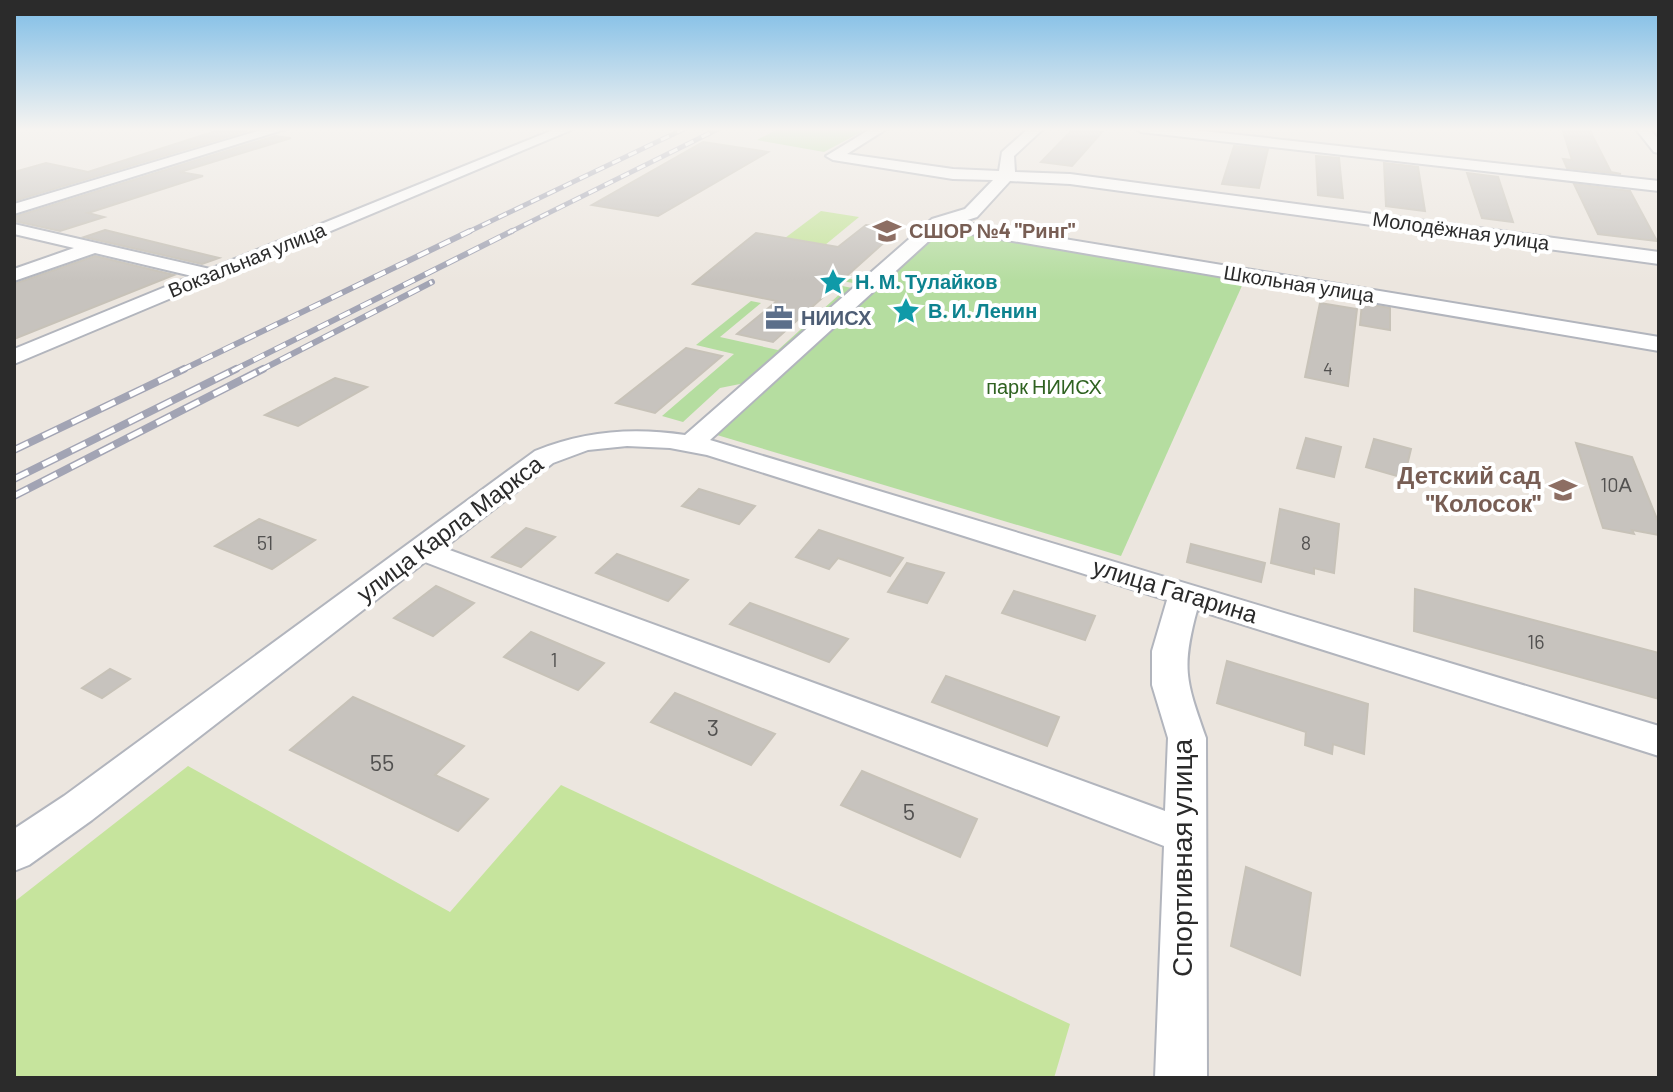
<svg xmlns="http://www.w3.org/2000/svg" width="1673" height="1092" font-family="Barlow,sans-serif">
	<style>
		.green { fill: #b5dda0 }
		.pitch { fill: #c6e49d }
		.building { fill: #c7c3be; stroke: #c7c2b8; stroke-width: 2 }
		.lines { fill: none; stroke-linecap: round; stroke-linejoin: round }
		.minor-casing { stroke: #b2b5bd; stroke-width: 4 }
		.minor { fill: #fff; fill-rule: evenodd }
		.rail-far2-casing { stroke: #a2a4b4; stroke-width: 5 }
		.rail-far1-casing { stroke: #a2a4b4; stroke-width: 6 }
		.rail-casing { stroke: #a2a4b4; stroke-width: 8 }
		.rail-far2 { stroke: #fff; stroke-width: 3; stroke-dasharray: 9; stroke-linecap: butt }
		.rail-far1 { stroke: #fff; stroke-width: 4; stroke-dasharray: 12; stroke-linecap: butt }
		.rail { stroke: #fff; stroke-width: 5; stroke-dasharray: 16; stroke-linecap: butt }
		.labels { text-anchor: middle; stroke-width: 8; stroke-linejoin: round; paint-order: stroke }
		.far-number-label { font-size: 18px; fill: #525150 }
		.far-education-label { font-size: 20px; font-weight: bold; fill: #785e54; stroke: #fff; text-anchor: start }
		.far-street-label { font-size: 20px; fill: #2b2b2b; stroke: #fff }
		.far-culture-label { font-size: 20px; font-weight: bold; fill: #0d838f; stroke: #fff; text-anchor: start }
		.far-service-label { font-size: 20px; font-weight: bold; fill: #4e5e75; stroke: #fff; text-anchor: start }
		.far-park-label { font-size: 20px; fill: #2f6221; stroke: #fff }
		.number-label { font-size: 20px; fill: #525150 }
		.education-label { font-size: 24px; font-weight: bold; fill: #785e54; stroke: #fff; text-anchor: end }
		.street-label { font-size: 24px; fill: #2b2b2b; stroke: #fff }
		.near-number-label { font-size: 24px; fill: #525150 }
		.near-street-label { font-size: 28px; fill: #2b2b2b; stroke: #fff }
	</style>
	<rect width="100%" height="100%" fill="#ece6df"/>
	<!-- green -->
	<g class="green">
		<path d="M780,128L863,131L824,152L757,140Z"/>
		<path d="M943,228L1245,279L1121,556L717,435Z"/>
		<path d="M808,271L861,281L858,284L832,279L828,283L852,288L750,382L720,388L683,422L662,416L734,354L696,345L751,301L761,303L720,337L778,350L842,292L794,282Z"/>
	</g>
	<!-- pitch -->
	<g class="pitch">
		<path d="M821,211L859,217L825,245L785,238Z"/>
		<path d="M188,766L450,912L561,785L1070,1024L1054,1078H14V902Z"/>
	</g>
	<!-- building -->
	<g class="building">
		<path d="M225,128L247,131L14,201V172L46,163L88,172Z"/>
		<path d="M1562,128L1590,131L1611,172L1621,174L1567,168L1563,159L1572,160Z"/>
		<path d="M1073,129L1102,132L1072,166L1041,162Z"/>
		<path d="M275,136L291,138L180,172L203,176L88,213L104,217L60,231L14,221V217Z"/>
		<path d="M703,142L768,152L658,216L592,205Z"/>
		<path d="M1234,146L1268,149L1259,188L1222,184Z"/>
		<path d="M1316,156L1339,158L1343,198L1318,195Z"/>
		<path d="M1384,163L1418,167L1425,211L1386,206Z"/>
		<path d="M1467,173L1498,177L1513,222L1482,218Z"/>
		<path d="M1574,184L1630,191L1657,241L1598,234Z"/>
		<path d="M866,225L898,230L773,342L737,334L777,301L693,284L756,233L838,247Z"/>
		<path d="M105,230L219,258L202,264L84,237Z"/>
		<path d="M95,256L174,275L14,339V284Z"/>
		<path d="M1320,303L1357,309L1348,386L1305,377Z"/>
		<path d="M1362,303L1390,308V330L1360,325Z"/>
		<path d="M686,348L722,356L655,413L616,403Z"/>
		<path d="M335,378L367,387L298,426L265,415Z"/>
		<path d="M1306,438L1341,447L1334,477L1297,468Z"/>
		<path d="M1374,439L1411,449L1404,478L1366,467Z"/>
		<path d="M1576,443L1632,457L1659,524V535L1632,530L1634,534L1603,528Z"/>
		<path d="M699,489L755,506L739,524L682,506Z"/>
		<path d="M1280,509L1339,524L1334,573L1314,568V574L1271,563Z"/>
		<path d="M259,519L315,540L272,569L215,546Z"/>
		<path d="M526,528L555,537L521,567L492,557Z"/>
		<path d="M819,530L903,558L890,576L838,558L829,569L796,557Z"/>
		<path d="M1191,544L1265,563L1261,582L1187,562Z"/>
		<path d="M617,554L688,580L668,601L596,573Z"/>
		<path d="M907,563L944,573L927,603L888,592Z"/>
		<path d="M436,586L474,603L433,636L394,618Z"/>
		<path d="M1415,589L1659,653V699L1414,631Z"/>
		<path d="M1014,591L1095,616L1085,640L1002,613Z"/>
		<path d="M750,603L848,639L829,662L730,624Z"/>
		<path d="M531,632L604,663L578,690L504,657Z"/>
		<path d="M1227,661L1368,704L1364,754L1333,744L1332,754L1305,745L1306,732L1217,703Z"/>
		<path d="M110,669L130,679L102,698L82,688Z"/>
		<path d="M946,676L1059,717L1047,746L932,702Z"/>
		<path d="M675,693L775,734L751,765L651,722Z"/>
		<path d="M353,697L464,746L435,775L488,799L458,831L290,750Z"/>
		<path d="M862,771L977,819L960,857L841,805Z"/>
		<path d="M1246,867L1311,893L1300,975L1231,946Z"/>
	</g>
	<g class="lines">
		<!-- minor casing -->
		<g class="minor-casing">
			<g id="minor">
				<path d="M268,128H289L14,214V204Z"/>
				<path d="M558,128H576L14,364V349L192,276L95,253L14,281V269L74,248L14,234V224L210,269Z"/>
				<path d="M872,128H888L847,154L953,169L999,171L1002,152L1029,128H1044L1014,156L1015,172L1070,174L1659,252V264L1070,184L1010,181L977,217L961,222L1659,337V351L942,229L710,440L1659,726V756L1197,610C1181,669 1186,681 1206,738L1207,1078H1155L1164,846L425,562L92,820L29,865L14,871V829L64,796L535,451C584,431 632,427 685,435L932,219L965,209L993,180L953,179L833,160L826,156ZM627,446L670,448L707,455L1167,600L1152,651V685L1168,738L1165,811L444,548L553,463L588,450Z"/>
				<path d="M1134,128H1175L1659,181V191L1141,132Z"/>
				<path d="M1635,128H1649L1659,140V153L1654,152Z"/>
			</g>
		</g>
		<!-- minor -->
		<use href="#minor" class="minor"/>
		<!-- rail-far2 casing -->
		<g class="rail-far2-casing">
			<g id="rail-far2">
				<path d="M466,233L686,128"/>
				<path d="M508,233L720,128"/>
			</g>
		</g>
		<!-- rail-far1 casing -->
		<g class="rail-far1-casing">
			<g id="rail-far1">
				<path d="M180,371L470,231"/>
				<path d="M232,371L512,231"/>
				<path d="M259,371L432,282"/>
			</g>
		</g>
		<!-- rail casing -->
		<g class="rail-casing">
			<g id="rail">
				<path d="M14,450L184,369"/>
				<path d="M14,479L236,369"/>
				<path d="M14,496L263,369"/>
			</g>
		</g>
		<!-- rail-far2 -->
		<use href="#rail-far2" class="rail-far2"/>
		<!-- rail-far1 -->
		<use href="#rail-far1" class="rail-far1"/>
		<!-- rail -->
		<use href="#rail" class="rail"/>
	</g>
	<!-- sky -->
	<linearGradient id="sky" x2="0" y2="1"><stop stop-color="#7cbce6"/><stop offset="0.46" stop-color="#f6f4f1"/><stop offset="1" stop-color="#f6f4f1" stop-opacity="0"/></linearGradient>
	<rect width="1673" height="281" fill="url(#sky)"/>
	<!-- icons -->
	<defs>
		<g id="school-bare" transform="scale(2.16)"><path d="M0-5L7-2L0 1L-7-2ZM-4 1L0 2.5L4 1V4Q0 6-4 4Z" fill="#8d6e63" stroke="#fff" stroke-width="2.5" paint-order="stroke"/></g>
		<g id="sight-bare" transform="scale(2.16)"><path d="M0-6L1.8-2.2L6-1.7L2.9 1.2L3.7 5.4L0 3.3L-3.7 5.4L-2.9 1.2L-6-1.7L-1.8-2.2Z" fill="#0f9aa8" stroke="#fff" stroke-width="2.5" paint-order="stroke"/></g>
		<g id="office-bare" transform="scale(2.16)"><path d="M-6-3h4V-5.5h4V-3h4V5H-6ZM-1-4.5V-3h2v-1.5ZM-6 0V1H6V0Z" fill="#5c6f8a" stroke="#fff" stroke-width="2.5" paint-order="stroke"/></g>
	</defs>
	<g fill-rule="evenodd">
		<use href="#school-bare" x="887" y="231"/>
		<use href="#sight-bare" x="833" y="282"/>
		<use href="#sight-bare" x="906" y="311"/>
		<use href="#office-bare" x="779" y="318"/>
		<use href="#school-bare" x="1563" y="490"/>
	</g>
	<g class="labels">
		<!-- far-number labels -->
		<g class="far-number-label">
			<text x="1328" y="375">4</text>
		</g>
		<!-- far-education labels -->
		<g class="far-education-label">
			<text x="909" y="238">СШОР №4 "Ринг"</text>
		</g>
		<!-- far-street labels -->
		<g class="far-street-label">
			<text transform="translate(1461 231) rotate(8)" y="7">Молодёжная улица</text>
			<text transform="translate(247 260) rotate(-22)" y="7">Вокзальная улица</text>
			<text transform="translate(1299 284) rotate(9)" y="7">Школьная улица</text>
		</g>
		<!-- far-culture labels -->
		<g class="far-culture-label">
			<text x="855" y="289">Н. М. Тулайков</text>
			<text x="928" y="318">В. И. Ленин</text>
		</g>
		<!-- far-service labels -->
		<g class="far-service-label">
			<text x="801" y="325">НИИСХ</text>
		</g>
		<!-- far-park labels -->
		<g class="far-park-label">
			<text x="1044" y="394">парк НИИСХ</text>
		</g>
		<!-- number labels -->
		<g class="number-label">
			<text x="1616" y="492">10А</text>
			<text x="265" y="550">51</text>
			<text x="1306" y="550">8</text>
			<text x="1536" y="649">16</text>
			<text x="554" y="667">1</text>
		</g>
		<!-- education labels -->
		<g class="education-label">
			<text x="1541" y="484">Детский сад<tspan x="1541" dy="28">"Колосок"</tspan></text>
		</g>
		<!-- street labels -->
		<g class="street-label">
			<text transform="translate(450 529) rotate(-37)" y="8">улица Карла Маркса</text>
			<text transform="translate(1175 591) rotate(17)" y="8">улица Гагарина</text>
		</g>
		<!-- near-number labels -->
		<g class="near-number-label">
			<text x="713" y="736">3</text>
			<text x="382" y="771">55</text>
			<text x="909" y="820">5</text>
		</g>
		<!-- near-street labels -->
		<g class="near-street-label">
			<text transform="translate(1182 858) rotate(-90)" y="10">Спортивная улица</text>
		</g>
	</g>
	<!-- border -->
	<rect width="1673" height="1092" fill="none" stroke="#2b2b2b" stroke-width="32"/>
</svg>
